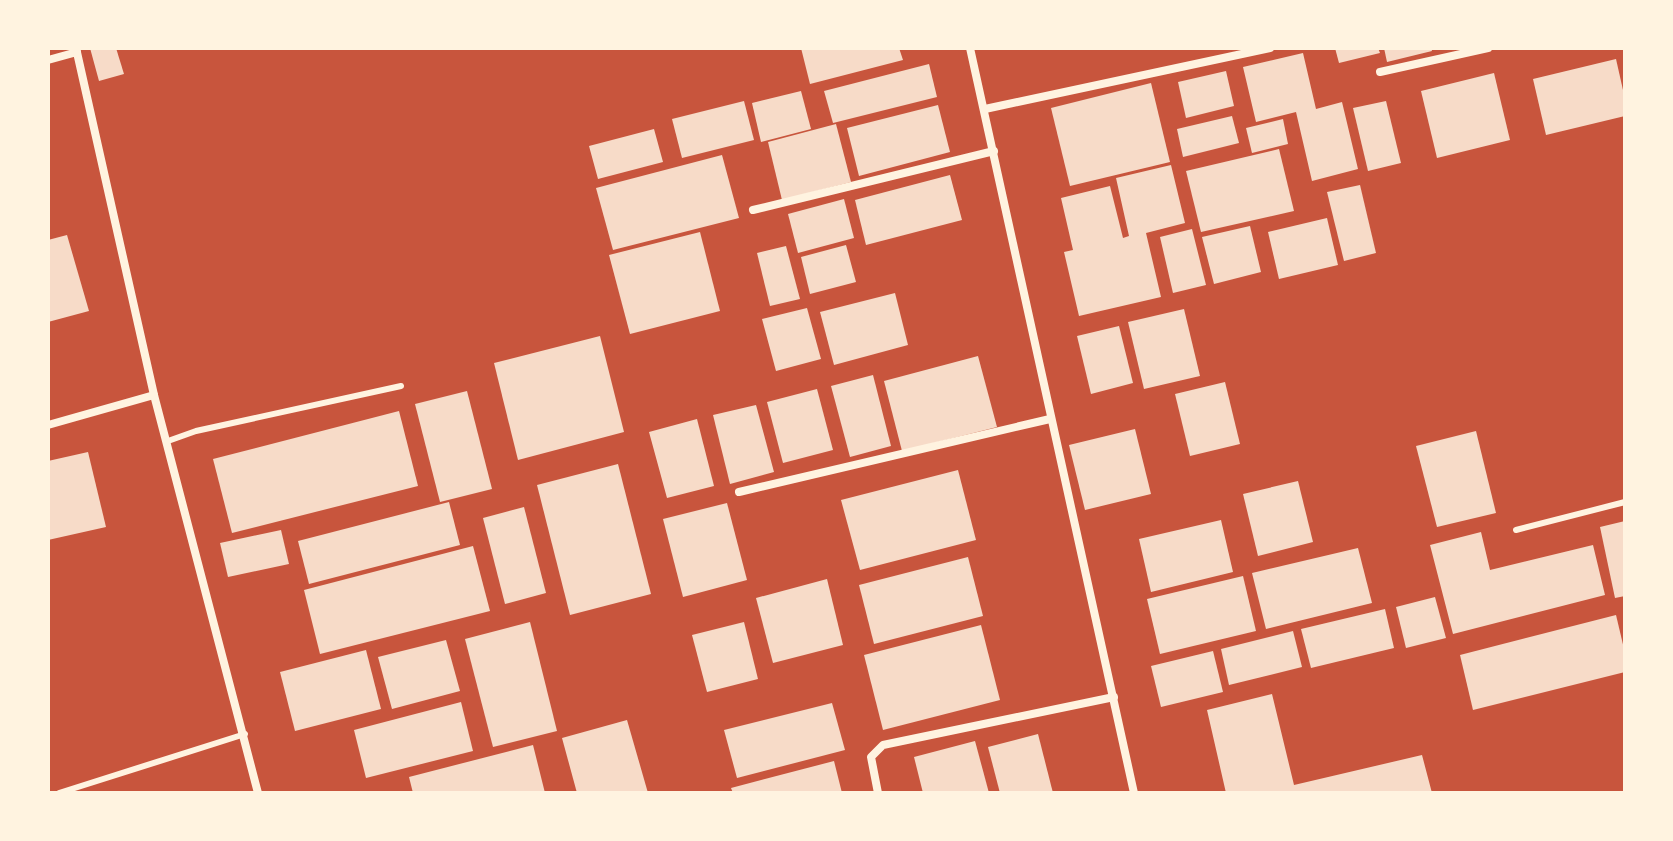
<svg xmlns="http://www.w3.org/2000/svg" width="1673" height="841" font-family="Cabin,sans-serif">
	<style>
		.building { fill: #f7dbc8 }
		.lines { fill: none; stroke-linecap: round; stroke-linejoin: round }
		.service { stroke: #fff3e0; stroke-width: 6 }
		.minor { stroke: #fff3e0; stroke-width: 8 }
	</style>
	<rect width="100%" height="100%" fill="#c8553d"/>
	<!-- building -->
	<g class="building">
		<path d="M90,48H116L124,74L99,81Z"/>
		<path d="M801,48H899L903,60L810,84Z"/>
		<path d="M1335,48H1378L1380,53L1339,63Z"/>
		<path d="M1384,48H1431L1432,51L1387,62Z"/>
		<path d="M1303,53L1316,109L1342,102L1358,169L1312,181L1296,112L1256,122L1243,67Z"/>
		<path d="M1616,59L1625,99V116L1546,135L1533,79Z"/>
		<path d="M929,64L937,97L833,123L824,91Z"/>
		<path d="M1226,71L1234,106L1186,118L1178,82Z"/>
		<path d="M1494,73L1510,140L1437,158L1421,91Z"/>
		<path d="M1151,83L1170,162L1070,186L1051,108Z"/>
		<path d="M801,91L811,129L761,142L752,103Z"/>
		<path d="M744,101L754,140L682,158L672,119Z"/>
		<path d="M1386,101L1401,163L1368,171L1353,108Z"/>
		<path d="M938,105L950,152L859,176L847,128Z"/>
		<path d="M1232,116L1239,143L1183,157L1177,129Z"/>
		<path d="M1283,119L1288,144L1252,153L1246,128Z"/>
		<path d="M836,124L851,182L782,200L768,142Z"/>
		<path d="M654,129L663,162L598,179L589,146Z"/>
		<path d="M1279,149L1294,211L1201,232L1186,171Z"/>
		<path d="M722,155L739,218L613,250L596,188Z"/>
		<path d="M1171,165L1185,223L1146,233L1161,297L1079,316L1064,252L1073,250L1061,198L1110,186L1123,238L1129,236L1116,178Z"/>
		<path d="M950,175L962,220L866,245L855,200Z"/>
		<path d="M1360,185L1376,253L1344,261L1327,192Z"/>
		<path d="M844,199L854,238L798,253L788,214Z"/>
		<path d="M1327,218L1338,265L1279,279L1268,232Z"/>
		<path d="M1250,226L1261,272L1214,284L1202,237Z"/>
		<path d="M1192,229L1206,285L1173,293L1160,237Z"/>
		<path d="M700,232L720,311L630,334L609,255Z"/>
		<path d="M67,235L89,311L48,322V240Z"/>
		<path d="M846,245L856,282L810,294L801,257Z"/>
		<path d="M786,246L800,299L770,306L757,253Z"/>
		<path d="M895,293L908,345L834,365L820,312Z"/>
		<path d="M807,308L821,359L776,371L762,319Z"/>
		<path d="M1184,309L1200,376L1144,389L1128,322Z"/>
		<path d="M1119,326L1133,383L1091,394L1077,336Z"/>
		<path d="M600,336L624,432L518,460L494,363Z"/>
		<path d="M978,356L997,427L902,451L884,381Z"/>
		<path d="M873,375L891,446L850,457L831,386Z"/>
		<path d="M1225,382L1240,444L1190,456L1175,394Z"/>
		<path d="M817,389L833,450L783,463L767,402Z"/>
		<path d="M467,391L492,489L440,502L415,404Z"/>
		<path d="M756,405L774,472L730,484L713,415Z"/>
		<path d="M399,411L418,486L232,533L213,459Z"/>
		<path d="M697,419L714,486L667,498L649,432Z"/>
		<path d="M1135,429L1151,494L1085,510L1069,445Z"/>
		<path d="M1476,431L1496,513L1437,527L1416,446Z"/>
		<path d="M88,452L106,527L48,540V461Z"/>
		<path d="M618,464L651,594L570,615L537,485Z"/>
		<path d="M958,470L976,540L860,570L841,500Z"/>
		<path d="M1298,481L1313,542L1258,556L1243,494Z"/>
		<path d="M449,502L460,545L309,584L298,541Z"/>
		<path d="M727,503L747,580L683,597L663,519Z"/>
		<path d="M524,507L546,593L505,604L483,518Z"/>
		<path d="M1221,520L1233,572L1151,592L1139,539Z"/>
		<path d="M1625,521V596L1615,598L1600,527Z"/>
		<path d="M281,530L289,564L228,577L220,543Z"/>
		<path d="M1481,532L1490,570L1593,545L1605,595L1453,634L1430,545Z"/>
		<path d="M473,546L490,611L320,654L304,590Z"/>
		<path d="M1358,548L1372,603L1266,629L1252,573Z"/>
		<path d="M968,557L983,616L874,644L859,585Z"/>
		<path d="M1243,576L1256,631L1160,654L1147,599Z"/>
		<path d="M827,579L843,645L773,663L756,598Z"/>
		<path d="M1435,597L1446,638L1406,648L1396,607Z"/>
		<path d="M1385,609L1394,648L1311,668L1301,629Z"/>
		<path d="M1616,615L1625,653V672L1473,710L1460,655Z"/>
		<path d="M530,622L557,731L493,747L465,639Z"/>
		<path d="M744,622L758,679L707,692L692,635Z"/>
		<path d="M981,625L1000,700L883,730L864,655Z"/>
		<path d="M1293,631L1302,667L1229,685L1221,649Z"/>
		<path d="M446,640L460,691L392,709L378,657Z"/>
		<path d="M366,650L381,709L295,731L280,672Z"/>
		<path d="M1213,651L1223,692L1161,707L1151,666Z"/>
		<path d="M1272,694L1294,785L1422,755L1432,793H1226L1207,710Z"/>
		<path d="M461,702L473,751L366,778L354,730Z"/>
		<path d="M832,703L845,750L737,778L724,730Z"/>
		<path d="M627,720L648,793H577L562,738Z"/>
		<path d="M1038,734L1053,793H1000L988,747Z"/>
		<path d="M975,741L989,793H923L914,757Z"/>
		<path d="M533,745L545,793H413L409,777Z"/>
		<path d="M834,761L842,793H733L731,788Z"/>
	</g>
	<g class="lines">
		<!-- service -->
		<g class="service">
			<path d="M168,441L196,431L401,386"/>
			<path d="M1516,530L1625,502"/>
			<path d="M59,793L245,734"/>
		</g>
		<!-- minor -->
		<g class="minor">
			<path d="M76,48L154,395L258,793"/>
			<path d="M970,48L1134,793"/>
			<path d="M48,60L77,52"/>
			<path d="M1380,72L1488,48"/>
			<path d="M985,109L1270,48"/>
			<path d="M753,210L994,151"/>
			<path d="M48,425L154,395"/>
			<path d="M739,492L1050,419"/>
			<path d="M878,793L871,757L883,745L1114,697"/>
		</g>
	</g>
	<!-- border -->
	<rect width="1673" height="841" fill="none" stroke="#fff3e0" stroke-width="100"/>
</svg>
